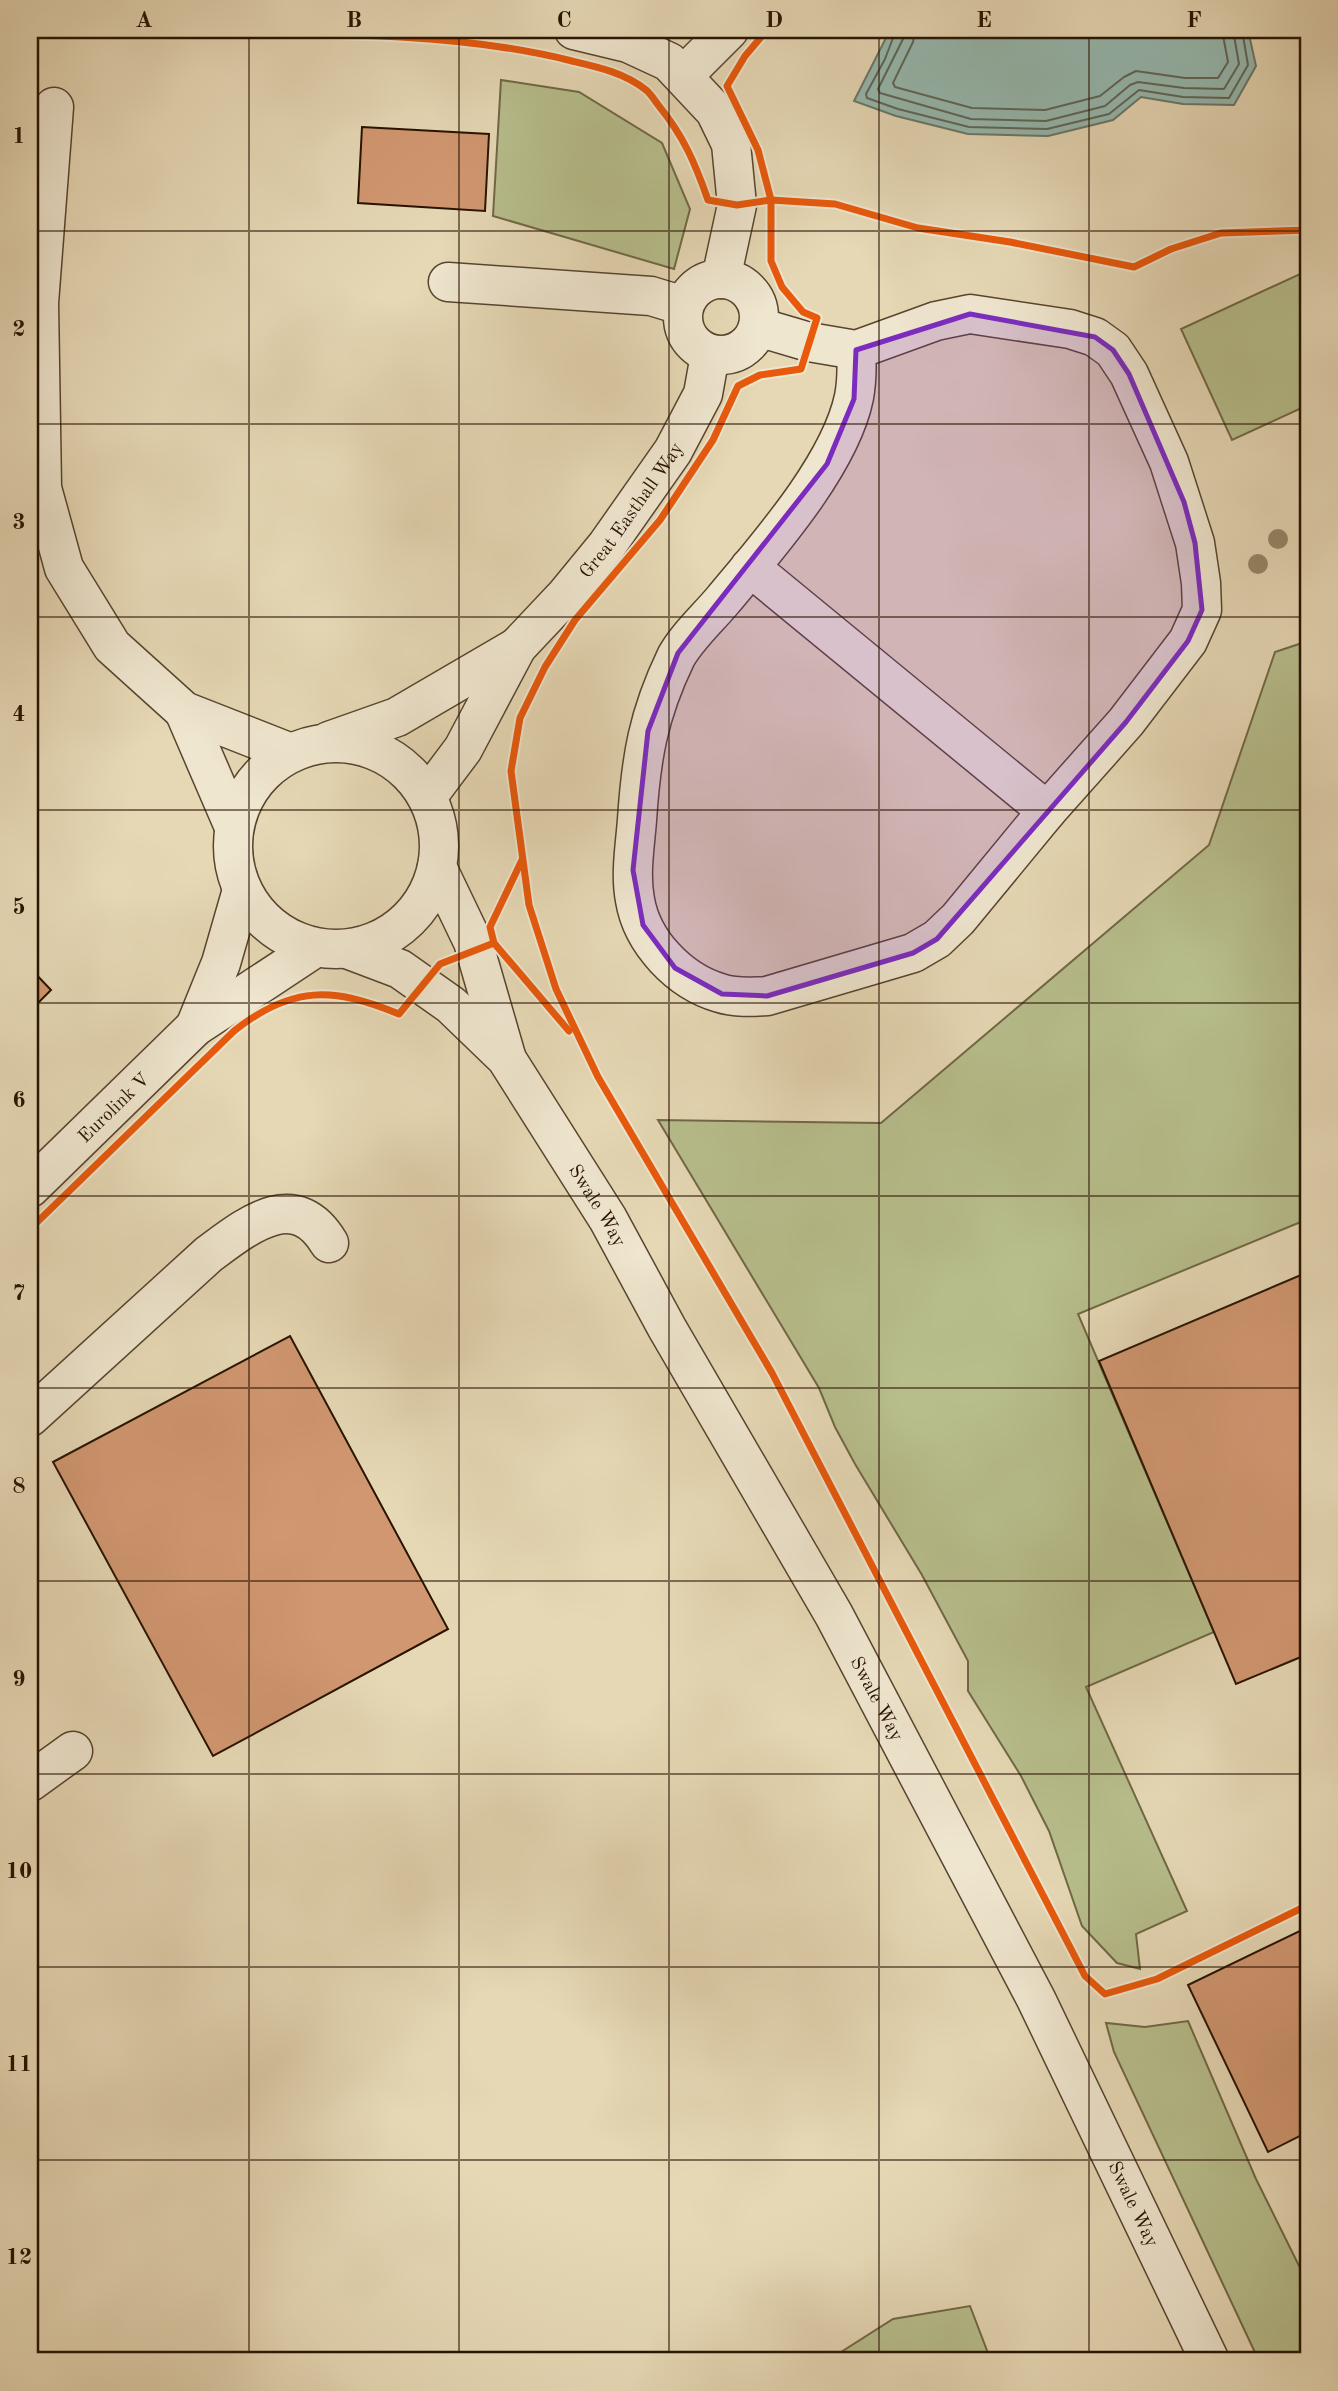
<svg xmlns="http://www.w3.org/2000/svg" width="1338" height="2391" font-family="'Old Standard TT',serif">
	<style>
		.green { fill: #b7be8c; stroke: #706846; stroke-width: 2 }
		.water { fill: #96b9b0; stroke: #6a776a; stroke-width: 2 }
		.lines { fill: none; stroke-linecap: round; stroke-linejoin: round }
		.shore { stroke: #5f6658; stroke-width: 2 }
		.building { fill: #d19771; stroke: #281301; stroke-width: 2 }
		.minor-casing { stroke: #58442e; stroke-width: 41 }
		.minor { stroke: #efe6cf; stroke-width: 38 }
		.cycleway-casing { stroke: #efe6cf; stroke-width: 11 }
		.cycleway { stroke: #e8590c; stroke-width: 7 }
		.tree { fill: #958869 }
		.marked { fill: #7b2cbf; fill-opacity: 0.2; stroke: #7b2cbf; stroke-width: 5; stroke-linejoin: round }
		.grid { fill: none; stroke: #281301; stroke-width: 2; stroke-opacity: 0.55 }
		.labels { text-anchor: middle; stroke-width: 5; stroke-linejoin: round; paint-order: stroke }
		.street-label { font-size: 19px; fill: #281301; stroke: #efe6cf }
		.neatline { fill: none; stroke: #281301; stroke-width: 2.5 }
		.grid-label { font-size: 23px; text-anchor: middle; font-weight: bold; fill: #281301 }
	</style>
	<rect width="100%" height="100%" fill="#e6d8b5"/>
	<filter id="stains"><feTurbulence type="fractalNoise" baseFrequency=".00286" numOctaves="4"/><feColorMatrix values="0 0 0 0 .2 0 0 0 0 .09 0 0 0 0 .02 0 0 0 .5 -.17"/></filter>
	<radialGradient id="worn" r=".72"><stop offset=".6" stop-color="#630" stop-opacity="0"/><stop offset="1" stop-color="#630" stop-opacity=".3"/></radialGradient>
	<!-- green -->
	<g class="green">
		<path d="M501,80L579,92L662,143L690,209L674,269L493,216Z"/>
		<path d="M1300,274L1308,293V405L1232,440L1181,329Z"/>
		<path d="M1308,641V1219L1078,1314L1214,1632L1086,1687L1187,1911L1136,1934L1140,1969L1117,1963L1082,1926L1049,1831L1021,1776L968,1691V1661L922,1575L855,1464L835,1427L819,1388L658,1120L881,1123L1209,845L1275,652Z"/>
		<path d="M1188,2021L1256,2179L1308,2284V2361H1259L1114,2052L1106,2023L1145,2027Z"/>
		<path d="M970,2306L991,2361H827L893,2319Z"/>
	</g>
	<!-- water -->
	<path class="water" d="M890,30H1248L1256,66L1234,105L1183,104L1141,97L1113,120L1048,136L968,134L896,116L854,101Z"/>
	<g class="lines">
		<!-- shore -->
		<g class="shore">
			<path d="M896,30L885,59L866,94L867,98L898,109L969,127L1047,129L1109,114L1139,90L1183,97L1229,98L1248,65L1242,30"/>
			<path d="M905,30L903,39L878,89L880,93L971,119L1046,121L1105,106L1130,85L1138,82L1184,88L1224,89L1239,64L1233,30"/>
			<path d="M915,30L913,42L893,83L895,87L972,108L1045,110L1100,96L1124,77L1136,71L1185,78H1218L1228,62L1222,30"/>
		</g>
	</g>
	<!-- building -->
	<g class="building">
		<path d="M362,127L489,134L485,211L358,203Z"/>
		<path d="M30,968L51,990L30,1011Z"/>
		<path d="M1308,1272V1654L1236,1684L1099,1361Z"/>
		<path d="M290,1336L448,1629L213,1756L53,1462Z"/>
		<path d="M1308,1927V2132L1268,2152L1188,1985Z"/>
	</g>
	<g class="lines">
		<!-- minor casing -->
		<g class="minor-casing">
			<g id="minor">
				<path d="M574,30L628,43L669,62L715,111L731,144L737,205L721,279"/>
				<path d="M683,76L729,30"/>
				<path d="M54,107L39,303L42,488L64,568L112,646L184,711L291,753"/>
				<circle cx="721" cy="317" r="38"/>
				<path d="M448,282L651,296L684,306"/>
				<path d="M758,327L809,342L856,350L936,321L970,314L1070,329L1095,337L1113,350L1129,374L1169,462L1195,543L1201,583L1202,610L1188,641L1126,722L1047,811L958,919L937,939L913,953L767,996C752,997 735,998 720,993C679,981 642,942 635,900C630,874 635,846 637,820C641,758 648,715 676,657C687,637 708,618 723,600C767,547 840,465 854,397C857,381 857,366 856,350"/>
				<path d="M750,567L1047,811"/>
				<path d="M184,711L234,827"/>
				<path d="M329,741L397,717L517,647"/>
				<circle cx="336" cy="846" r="103"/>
				<path id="s1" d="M427,797L463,749L517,647L566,595L607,545L673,451L703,394L710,355"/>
				<path d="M437,867L473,942L506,1056"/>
				<path id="s2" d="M347,949L400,969L451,1005L506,1058L608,1219L667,1328L834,1615L1036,1999L1210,2361"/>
				<path d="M195,1027L221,963L242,890"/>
				<path id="s3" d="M30,1188L195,1027L315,948"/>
				<path d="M30,1417L209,1254C247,1226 295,1186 329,1243"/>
				<path d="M30,1782L73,1751"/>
			</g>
		</g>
		<!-- minor -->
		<use href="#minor" class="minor"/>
		<!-- cycleway casing -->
		<g class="cycleway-casing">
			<g id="cycleway">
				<path d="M127,30L154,33C288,35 443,28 572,61C598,67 625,73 646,90C651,94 655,101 659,106C684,137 695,163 708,200L737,205L771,200L835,204L918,228L1010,242L1134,267L1171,249L1221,233L1308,230"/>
				<path d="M767,30L745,56L727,86L758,150L771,200V261L782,287L803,312L817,318L801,369L760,375L738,386L713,440L660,520L575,620L545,667L520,718L511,771L529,905L556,989L598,1077L772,1373L1085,1976L1105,1994L1157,1979L1308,1905"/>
				<path d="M522,860L490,927L494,943L569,1031"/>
				<path d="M30,1229L234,1031C292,985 334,987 399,1014L440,964L494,943"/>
			</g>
		</g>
		<!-- cycleway -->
		<use href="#cycleway" class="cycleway"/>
	</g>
	<!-- trees -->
	<g class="tree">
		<circle cx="1278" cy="539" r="10"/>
		<circle cx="1258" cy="564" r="10"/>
	</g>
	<!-- marked area -->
	<path class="marked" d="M970,314L1095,337L1113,350L1129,374L1184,502L1195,543L1202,610L1188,641L1126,722L937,939L913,953L767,996L722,994L675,968L643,925L633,870L648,731L678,653L827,464L854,399L856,350Z"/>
	<!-- grid -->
	<path class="grid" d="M249,30V2361M459,30V2361M669,30V2361M879,30V2361M1089,30V2361M30,231H1308M30,424H1308M30,617H1308M30,810H1308M30,1003H1308M30,1196H1308M30,1388H1308M30,1581H1308M30,1774H1308M30,1967H1308M30,2160H1308"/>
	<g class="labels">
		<!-- street labels -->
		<g class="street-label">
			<text dy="7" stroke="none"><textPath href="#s1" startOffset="354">Great Easthall Way</textPath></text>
			<text dy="7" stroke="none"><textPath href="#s3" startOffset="116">Eurolink V</textPath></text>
			<text dy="7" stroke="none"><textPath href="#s2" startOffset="369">Swale Way</textPath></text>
			<text dy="7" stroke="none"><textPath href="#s2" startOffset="936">Swale Way</textPath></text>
			<text dy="7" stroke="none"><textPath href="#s2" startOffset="1503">Swale Way</textPath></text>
		</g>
	</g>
	<!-- margin -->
	<rect width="1338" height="2391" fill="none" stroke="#e6d8b5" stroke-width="77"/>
	<rect x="38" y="38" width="1262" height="2314" class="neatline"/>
	<g class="grid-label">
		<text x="144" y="27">A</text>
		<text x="354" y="27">B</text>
		<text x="564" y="27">C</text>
		<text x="774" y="27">D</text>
		<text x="984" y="27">E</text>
		<text x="1194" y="27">F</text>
		<text x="19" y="143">1</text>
		<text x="19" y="336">2</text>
		<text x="19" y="529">3</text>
		<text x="19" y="721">4</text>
		<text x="19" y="914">5</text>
		<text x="19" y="1107">6</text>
		<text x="19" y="1300">7</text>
		<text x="19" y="1493">8</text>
		<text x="19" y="1686">9</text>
		<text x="19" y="1878">10</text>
		<text x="19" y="2071">11</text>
		<text x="19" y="2264">12</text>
	</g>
	<rect width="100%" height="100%" filter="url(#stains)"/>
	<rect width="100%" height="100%" fill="url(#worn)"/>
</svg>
